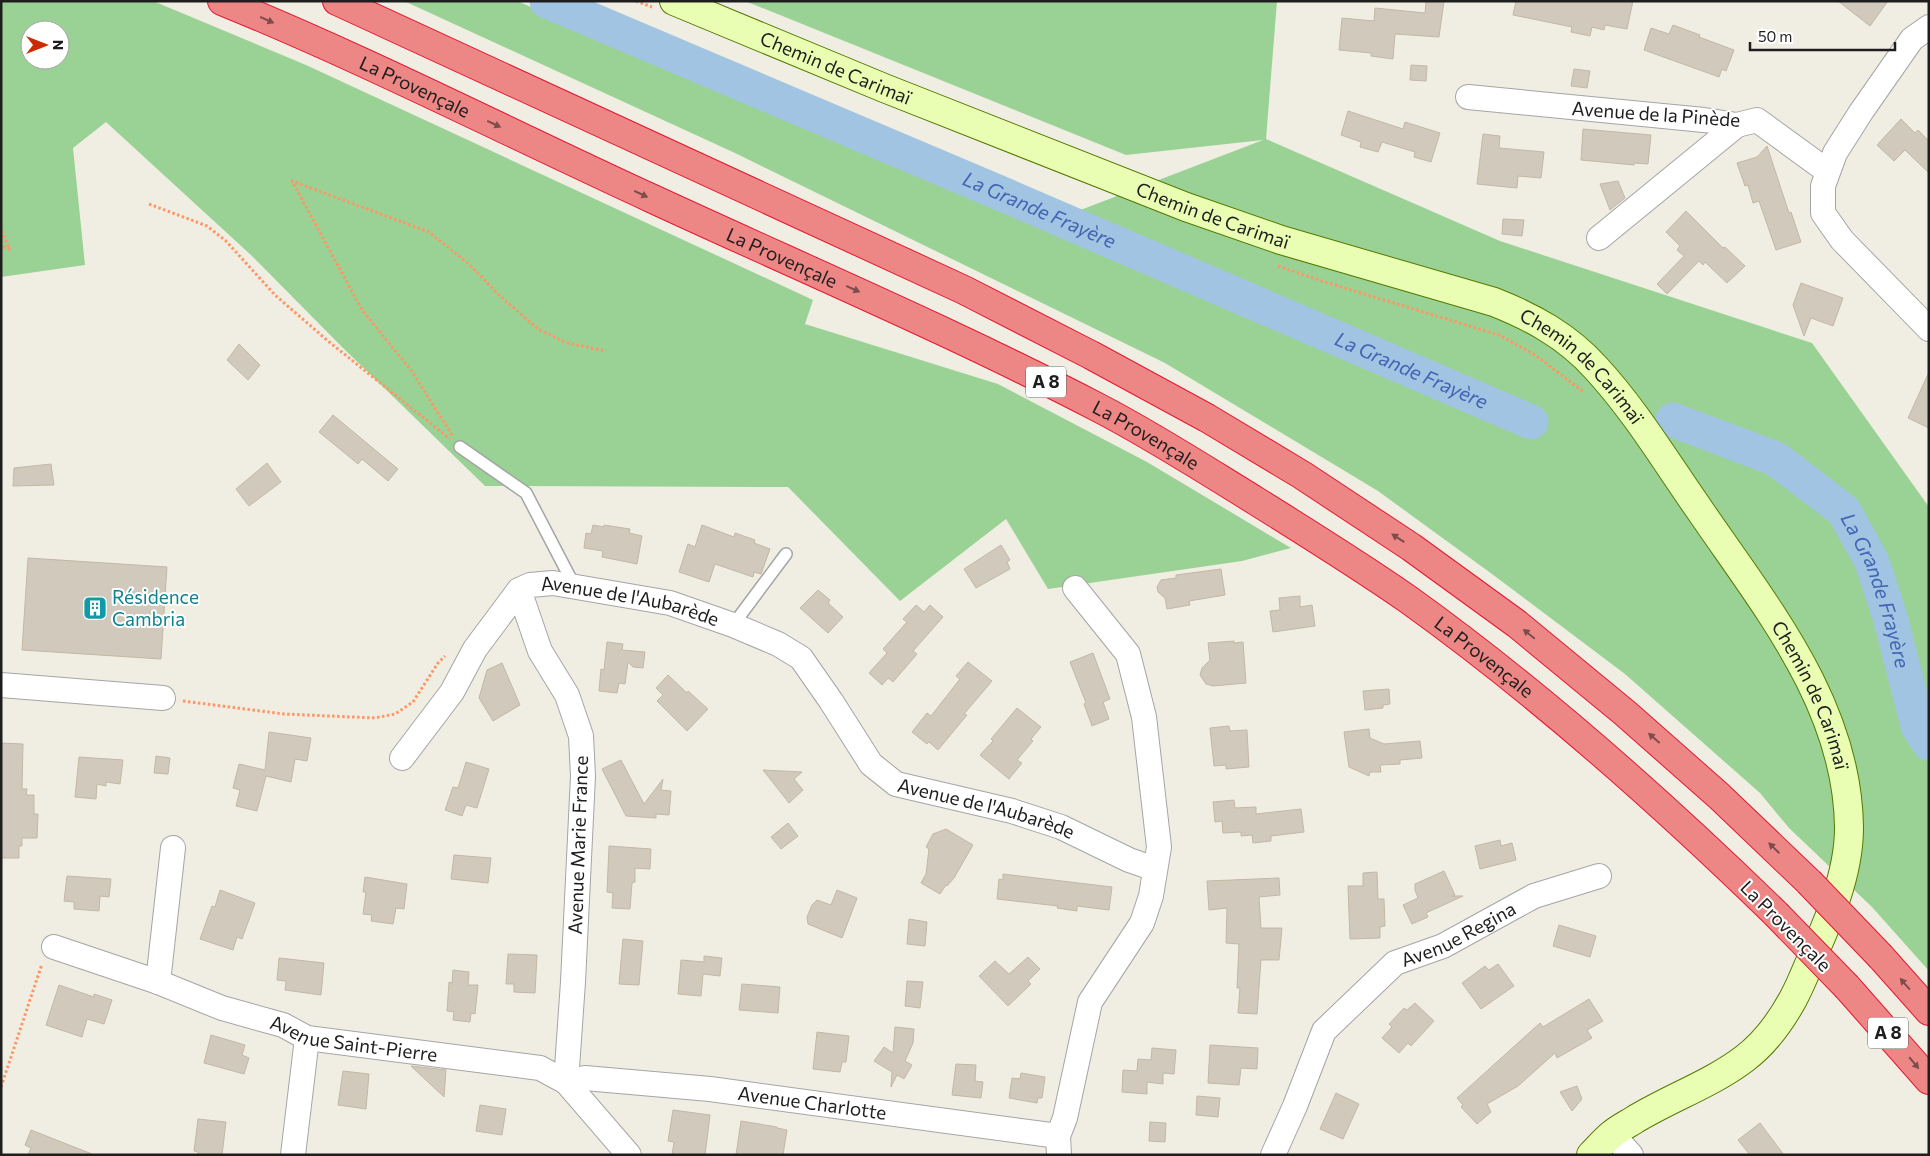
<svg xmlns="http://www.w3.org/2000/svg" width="1930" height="1156" font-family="Commissioner,sans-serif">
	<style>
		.forest { fill: #9ad295; fill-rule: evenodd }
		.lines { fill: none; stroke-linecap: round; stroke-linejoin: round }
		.river { stroke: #a0c4e1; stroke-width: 35 }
		.building { fill: #d0c9bc; stroke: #c2b8a4 }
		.lane-casing { stroke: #a5a5a5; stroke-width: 14 }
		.street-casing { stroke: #a5a5a5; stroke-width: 26 }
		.secondary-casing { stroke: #537a00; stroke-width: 30 }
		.highway-casing { stroke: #e61732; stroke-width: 30 }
		.path { stroke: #ff9565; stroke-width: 3; stroke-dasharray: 2.5 2.5; stroke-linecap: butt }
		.lane { stroke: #fff; stroke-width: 11 }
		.street { stroke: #fff; stroke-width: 24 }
		.secondary { stroke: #eafeb3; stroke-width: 28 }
		.highway { stroke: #ed8785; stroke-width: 28 }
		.highway-bridge-casing { stroke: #e61732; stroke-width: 30; stroke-linecap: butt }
		.highway-bridge { stroke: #ed8785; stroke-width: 28 }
		.oneway { fill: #7b4d4c }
		.labels { text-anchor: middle; stroke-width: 4; stroke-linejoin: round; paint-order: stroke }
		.shield { fill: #fff; stroke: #626262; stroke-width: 1 }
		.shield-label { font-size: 18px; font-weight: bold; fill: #1e1e1e }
		.street-label { font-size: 19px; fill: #1e1e1e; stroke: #fff }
		.culture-label { font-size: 19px; fill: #0d838f; stroke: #fff; text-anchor: start }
		.water-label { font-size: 20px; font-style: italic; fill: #4364b4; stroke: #fff }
	</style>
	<rect width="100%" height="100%" fill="#f0eee3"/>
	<!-- forest -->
	<g class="forest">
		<path d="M1,1H153L306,65L813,300L805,324L998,384L1147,462L1291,548L1242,561L1048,589L1006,519L900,601L788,487L485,486L342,347L252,256L106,122L73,148L85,265L1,277ZM30,30H60V60H30Z"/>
		<path d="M404,1H517L1044,224L1263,140L1126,155L745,1H1277L1266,139L1500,241L1812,343L1929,507V971L1872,907L1789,828L1760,793L1625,674L1492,574L1378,491L1165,363L735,153Z"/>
	</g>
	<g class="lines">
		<!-- river -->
		<g class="river">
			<path id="s1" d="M547,1L1016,200L1531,422"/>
			<path id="s2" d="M1673,420L1776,459L1844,511L1872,562L1890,617L1918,726L1929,743"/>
		</g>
	</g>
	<!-- building -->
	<g class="building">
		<path d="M1426,1H1444L1439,37L1395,34L1393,59L1371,56V53L1339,50L1342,18L1374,21L1375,8L1425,13Z"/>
		<path d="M1516,1H1633L1627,29L1605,25L1604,30L1592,27L1590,36L1571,32L1572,27L1513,15Z"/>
		<path d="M1838,1H1888L1870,26Z"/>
		<path d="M1673,25L1700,35L1699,37L1734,50L1726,71L1722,69L1719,77L1644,50L1651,28L1669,34Z"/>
		<path d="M1411,65L1427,66L1426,81L1410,80Z"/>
		<path d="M1574,69L1590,71L1587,88L1571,86Z"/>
		<path d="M1348,111L1403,129L1405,122L1440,133L1431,162L1414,157L1415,152L1382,142L1378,152L1360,147L1361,142L1341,135Z"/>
		<path d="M1901,119L1915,133L1918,130L1929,141V173L1905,150L1894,161L1877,145Z"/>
		<path d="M1583,129L1651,135L1648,164L1634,163V165L1581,160Z"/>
		<path d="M1483,134L1500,136L1499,148L1544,152L1541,178L1518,176L1517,188L1477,184Z"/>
		<path d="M1767,146L1789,213L1791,212L1801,242L1776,250L1759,201L1753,203L1748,185L1745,186L1737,163L1757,157Z"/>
		<path d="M1618,181L1625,198L1610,210L1600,184Z"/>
		<path d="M1686,211L1723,248L1725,247L1745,266L1727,283L1705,262L1703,265L1699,261L1667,294L1657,284L1684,256L1677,250L1680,246L1666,232Z"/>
		<path d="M1503,219L1524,220L1522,236L1502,234Z"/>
		<path d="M1801,283L1843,298L1833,326L1811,318L1804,336L1793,305Z"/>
		<path d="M239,344L260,365L248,380L227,360Z"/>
		<path d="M1929,372V428L1908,418Z"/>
		<path d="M333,415L398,469L388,481L362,459L358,464L319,432Z"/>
		<path d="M267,463L281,482L249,506L236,489Z"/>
		<path d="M51,464L54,485L13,486L14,468Z"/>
		<path d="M593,525L604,527V525L630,529L629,533L642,536L637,564L602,557L603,551L584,548L586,533L591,534Z"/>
		<path d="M702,525L734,537L735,533L755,540L754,543L770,549L761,574L754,572L753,577L715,564L709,582L679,572L688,544L695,547Z"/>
		<path d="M1001,545L1010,560L1007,562L1010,569L976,588L964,569Z"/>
		<path d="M28,558L167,567L161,659L22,650Z"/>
		<path d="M1221,569L1225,595L1189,601L1190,605L1167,609L1165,598L1158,592L1157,587L1161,580L1176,578V575Z"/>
		<path d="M818,590L830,600L828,603L843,617L828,633L800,608Z"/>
		<path d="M1300,596V607L1312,605L1315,626L1273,632L1270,611L1280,610L1279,598Z"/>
		<path d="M916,605L924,612L930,605L943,617L913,651L917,654L893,682L888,678L882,685L869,673L887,653L883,649L907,622L903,619Z"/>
		<path d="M1234,641V643L1243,642L1246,683L1213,686L1206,684L1200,675L1202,668L1210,660L1208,643Z"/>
		<path d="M607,642L623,644L622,650L645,652L643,668L633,667L628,662L625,684L619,683L617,693L599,691L601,669L604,670Z"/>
		<path d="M1093,653L1110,699L1103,702L1109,719L1092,726L1084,704L1086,703L1070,662Z"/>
		<path d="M968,662L992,681L964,714L967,715L938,750L929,742L927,744L912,732L927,713L931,716L960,679L956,676Z"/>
		<path d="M502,663L520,705L493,721L479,698L487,670Z"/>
		<path d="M668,675L687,693L688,691L708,709L687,731L657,701L663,695L656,688Z"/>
		<path d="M1389,689L1390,704L1383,705V708L1365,710L1363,691Z"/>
		<path d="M1017,708L1041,727L1031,739L1033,741L1017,760L1022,763L1009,779L980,755L993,741L991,739Z"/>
		<path d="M1229,726L1230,731L1247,730L1249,767L1226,769V765L1214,766L1210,728Z"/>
		<path d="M1369,729L1370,738L1384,744L1420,741L1422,758L1400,760V764L1380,765L1381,772H1370L1369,776L1349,767L1344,732Z"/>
		<path d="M269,732L311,738L307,761L295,759L291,782L266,776L257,811L236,806L240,790L233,788L239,764L265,770Z"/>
		<path d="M1,743L23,744L22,789H27L26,795H34V814H38L37,838H22V846H19V858H1Z"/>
		<path d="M156,756L170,758L168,774L154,773Z"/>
		<path d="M79,757L123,760L120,784L106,782V786L97,784L96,799L75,797Z"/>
		<path d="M621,760L644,804L663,779L661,790L671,791L669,815L656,814V818L626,816L602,769Z"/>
		<path d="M466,762L489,769L477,808L466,805L462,816L445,810L453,787L458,788Z"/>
		<path d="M763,770L802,772L794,779L803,790L789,803Z"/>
		<path d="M1234,800L1235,808L1256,807V814L1301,809L1304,832L1271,836V841L1253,843L1252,835L1241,836V832L1223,833L1222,821L1215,822L1213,802Z"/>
		<path d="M788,823L798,836L781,849L771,837Z"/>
		<path d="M946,829L973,845L954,878L947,886L946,885L940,894L921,883L926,874L929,849L926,847L933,834Z"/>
		<path d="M1500,840L1501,846L1512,843L1516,860L1480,869L1475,846Z"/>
		<path d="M609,846L651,849L650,869L635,868V882L632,883L630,909L612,908L613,893L607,892Z"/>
		<path d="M454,855L491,858L488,883L451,879Z"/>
		<path d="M1444,871L1455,895L1452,896H1463L1426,913L1428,917L1412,924L1403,905L1418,898L1415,890V884Z"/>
		<path d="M1377,872L1378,899H1384L1385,926L1380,927V938L1350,939L1348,886H1363V873Z"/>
		<path d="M1003,874L1112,887L1109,910L1077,906V911L1057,908L1058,906L997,899L999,879L1003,880Z"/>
		<path d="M67,876L111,879L109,897L100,896L99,911L74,909V902L64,901Z"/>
		<path d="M365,877L407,884L404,909L396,908L393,924L371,921L372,915L363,914L366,892H363Z"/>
		<path d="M1279,878L1280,895L1259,897L1261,928H1282L1279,960H1261L1257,1014L1238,1013L1240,988H1237L1239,944L1226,943L1227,908L1209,910L1207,881Z"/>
		<path d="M220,890L255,903L242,939L237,937L233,950L200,939L212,906L215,907Z"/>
		<path d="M837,890L857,898L842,938L808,924L807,917L812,905L817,900L831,905Z"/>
		<path d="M909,919L927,922L925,946L907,944Z"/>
		<path d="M1559,925L1596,936L1590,957L1553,946Z"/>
		<path d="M623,939L643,941L639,985L619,984Z"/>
		<path d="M508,954L537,955L535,993L514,992V984H506Z"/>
		<path d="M704,956L722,958L720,976L703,974L701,996L678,994L681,960L704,962Z"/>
		<path d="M1028,957L1040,969L1028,981L1031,984L1008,1006L979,976L995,961L1009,974Z"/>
		<path d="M279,958L324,963L321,995L285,990L286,981L277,980Z"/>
		<path d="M1498,964L1514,986L1481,1009L1462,983L1485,966L1489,970Z"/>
		<path d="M453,970L469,972L468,985H478L475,1014L471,1013L470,1022L453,1020L454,1012L447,1011L449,982L452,983Z"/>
		<path d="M907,981L923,982L920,1008L905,1006Z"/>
		<path d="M742,984L780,987L778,1013L739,1010Z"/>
		<path d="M59,985L94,997V994L112,1000L104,1024L87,1019L82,1037L46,1025Z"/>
		<path d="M1589,999L1603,1021L1587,1030L1592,1038L1557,1058L1555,1053L1518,1086L1487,1104L1491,1112L1477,1124L1461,1107L1463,1105L1457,1098L1540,1023L1543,1027Z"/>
		<path d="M1415,1003L1434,1021L1411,1046L1408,1043L1399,1053L1382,1038L1392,1027L1389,1024L1404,1008L1407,1010Z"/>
		<path d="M895,1027L914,1029L913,1043L905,1061L912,1065L904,1079L897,1075L891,1087L892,1072L874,1061L884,1047L893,1053Z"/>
		<path d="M817,1032L849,1036L846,1062H842L840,1072L813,1069Z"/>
		<path d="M211,1035L245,1045L242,1055L249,1058L244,1074L204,1063Z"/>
		<path d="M1210,1045L1258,1048L1257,1069L1241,1068L1239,1085L1208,1083Z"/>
		<path d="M1152,1048L1176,1050L1174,1074L1163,1073V1084L1147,1082V1094L1122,1092L1123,1070L1137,1071L1138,1059L1151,1060Z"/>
		<path d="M956,1064L976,1065L975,1081L983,1082L981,1098L952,1095Z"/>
		<path d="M411,1066L446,1070L444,1097Z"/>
		<path d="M343,1071L369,1074L366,1109L338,1105Z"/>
		<path d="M1021,1073L1045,1077L1042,1098H1038L1037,1103L1009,1098L1012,1078L1020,1079Z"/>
		<path d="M1577,1086L1582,1099L1572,1111L1560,1092Z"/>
		<path d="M1336,1093L1359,1104L1343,1139L1320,1129Z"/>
		<path d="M1197,1096L1220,1098L1218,1117L1196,1115Z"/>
		<path d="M480,1105L506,1109L502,1135L476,1131Z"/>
		<path d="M673,1110L710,1115L705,1155H672L674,1142L668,1141Z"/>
		<path d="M198,1119L226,1122L222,1155H198V1152L194,1151Z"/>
		<path d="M741,1121L777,1127V1128L787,1130L783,1155H736Z"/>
		<path d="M1150,1122L1166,1123L1165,1142L1149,1141Z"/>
		<path d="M1760,1123L1784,1155H1750L1738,1140Z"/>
		<path d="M31,1130L92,1154V1155H28L31,1148L25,1145Z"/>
	</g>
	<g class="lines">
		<!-- lane casing -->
		<g class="lane-casing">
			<g id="lane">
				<path d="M460,447L526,493L575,587"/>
				<path d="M733,625L786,554"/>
			</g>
		</g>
		<!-- street casing -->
		<g class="street-casing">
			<g id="street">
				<path d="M1929,27L1912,39L1861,112L1835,153L1823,186V213L1842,240L1929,329"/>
				<path d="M1468,97L1704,120L1737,125L1757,120L1827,171"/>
				<path d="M1599,238L1737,125"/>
				<path id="s3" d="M519,590L540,651L567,695L581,736L583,776L573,982L566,1082L585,1078L710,1089L1058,1136"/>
				<path d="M1,685L163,698"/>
				<path id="s4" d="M402,758L452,692L475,649L519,590L530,585L553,583L670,603L733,625L778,644L801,658L831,701L871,764L896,784L1012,811L1061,827L1129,860L1155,869"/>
				<path id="s5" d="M54,947L158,982L222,1008L283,1025L307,1038L540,1068L566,1082L629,1155"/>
				<path d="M158,982L173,848"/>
				<path d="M1612,1134L1631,1155"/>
				<path d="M293,1155L307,1038"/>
				<path d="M1059,1155L1058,1136L1065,1118L1090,1002L1142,923L1151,896L1159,847L1144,717L1128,654L1075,588"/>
				<path id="s6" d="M1273,1155L1295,1106L1324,1031L1395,963L1443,946L1534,896L1599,876"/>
			</g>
		</g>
		<!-- secondary casing -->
		<g class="secondary-casing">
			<g id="secondary">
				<path id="s7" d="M674,1L884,88L1186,207L1281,240L1494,302C1532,317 1567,336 1595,367C1635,410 1666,462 1699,509C1765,606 1848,705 1849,828C1849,874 1828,923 1809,964C1804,976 1799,988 1793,999C1781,1021 1764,1044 1744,1059C1711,1084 1670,1098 1634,1120C1626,1125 1618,1129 1611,1135C1604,1141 1598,1148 1591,1155"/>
			</g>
		</g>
		<!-- highway casing -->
		<g class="highway-casing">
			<g id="highway">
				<path id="s8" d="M222,1C369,61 509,133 653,199C802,268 953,332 1099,408C1153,436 1204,469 1256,501C1307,533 1359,565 1409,600C1540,694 1661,802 1776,914"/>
				<path d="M337,1L964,290L1091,355L1207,418L1302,475L1411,547L1517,624L1625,713L1719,796L1809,882"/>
				<path d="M1881,957L1929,1011"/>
				<path d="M1847,987L1929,1080"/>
			</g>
		</g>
		<!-- path -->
		<g class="path">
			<path d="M636,1L652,7"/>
			<path d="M149,204L207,226L226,241L275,295L328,341L450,439"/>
			<path d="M1,231L10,249L1,246"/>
			<path d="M1278,266L1325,282L1499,335L1535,355L1584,392"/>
			<path d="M452,435L411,370L362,310L292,181L429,232L469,264L500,296L538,329L567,343L606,351"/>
			<path d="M183,701L284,714L375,718L395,714L413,702L438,663L445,656"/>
			<path d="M1,1087L42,964"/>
		</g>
		<!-- lane -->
		<use href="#lane" class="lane"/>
		<!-- street -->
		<use href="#street" class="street"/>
		<!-- secondary -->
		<use href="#secondary" class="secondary"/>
		<!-- highway -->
		<use href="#highway" class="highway"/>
		<!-- highway-bridge casing -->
		<g class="highway-bridge-casing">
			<g id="highway-bridge">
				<path d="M1809,882L1881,957"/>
				<path d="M1776,914L1847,987"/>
			</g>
		</g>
		<!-- highway-bridge -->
		<use href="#highway-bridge" class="highway-bridge"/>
	</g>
	<!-- one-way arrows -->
	<defs><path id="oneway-solid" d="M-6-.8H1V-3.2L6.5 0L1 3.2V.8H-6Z" transform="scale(1.25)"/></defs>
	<g class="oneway">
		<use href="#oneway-solid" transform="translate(267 20) rotate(24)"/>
		<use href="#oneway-solid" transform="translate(494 124) rotate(25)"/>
		<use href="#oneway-solid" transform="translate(641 194) rotate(25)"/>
		<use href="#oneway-solid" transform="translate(853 289) rotate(24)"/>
		<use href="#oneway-solid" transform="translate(1398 538) rotate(-147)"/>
		<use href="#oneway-solid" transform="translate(1529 634) rotate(-141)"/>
		<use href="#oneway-solid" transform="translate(1654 738) rotate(-139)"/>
		<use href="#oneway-solid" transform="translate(1774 848) rotate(-136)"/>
		<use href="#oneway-solid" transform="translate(1905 984) rotate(-131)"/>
		<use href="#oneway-solid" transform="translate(1914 1063) rotate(50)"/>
	</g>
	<!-- icons -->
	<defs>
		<g id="building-square" transform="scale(1.25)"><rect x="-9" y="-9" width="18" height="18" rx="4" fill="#0f9aa8" stroke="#fff"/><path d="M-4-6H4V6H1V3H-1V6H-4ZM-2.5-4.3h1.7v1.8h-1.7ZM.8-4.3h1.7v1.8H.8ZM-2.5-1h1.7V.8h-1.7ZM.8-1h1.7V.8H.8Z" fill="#fff"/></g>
	</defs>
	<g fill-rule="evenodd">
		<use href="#building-square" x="95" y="608"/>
	</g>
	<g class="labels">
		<!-- shield labels -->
		<g class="shield">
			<rect x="1026" y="366.5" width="40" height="31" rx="4"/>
			<rect x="1868" y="1017.5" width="40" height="31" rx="4"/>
		</g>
		<g class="shield-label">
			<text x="1046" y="388">A 8</text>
			<text x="1888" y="1039">A 8</text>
		</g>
		<!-- street labels -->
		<g class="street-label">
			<text dy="7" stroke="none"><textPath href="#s7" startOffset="175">Chemin de Carimaï</textPath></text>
			<text dy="7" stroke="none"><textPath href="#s8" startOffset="211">La Provençale</textPath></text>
			<text transform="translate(1656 114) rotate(4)" y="7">Avenue de la Pinède</text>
			<text dy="7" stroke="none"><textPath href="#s7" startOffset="580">Chemin de Carimaï</textPath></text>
			<text dy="7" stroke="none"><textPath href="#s8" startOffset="616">La Provençale</textPath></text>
			<text dy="7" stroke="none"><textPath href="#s7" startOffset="985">Chemin de Carimaï</textPath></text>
			<text dy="7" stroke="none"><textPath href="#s8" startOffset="1021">La Provençale</textPath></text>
			<text dy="7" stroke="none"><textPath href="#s4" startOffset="319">Avenue de l'Aubarède</textPath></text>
			<text dy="7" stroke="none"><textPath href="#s8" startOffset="1426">La Provençale</textPath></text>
			<text dy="7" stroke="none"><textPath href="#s7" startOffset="1390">Chemin de Carimaï</textPath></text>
			<text dy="7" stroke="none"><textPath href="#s4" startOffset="754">Avenue de l'Aubarède</textPath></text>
			<text transform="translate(578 845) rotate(-88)" y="7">Avenue Marie France</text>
			<text transform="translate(1786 926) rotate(45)" y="7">La Provençale</text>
			<text dy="7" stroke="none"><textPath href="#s6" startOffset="302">Avenue Regina</textPath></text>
			<text dy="7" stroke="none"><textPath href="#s5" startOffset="315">Avenue Saint-Pierre</textPath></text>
			<text dy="7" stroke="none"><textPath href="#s3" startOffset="754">Avenue Charlotte</textPath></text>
		</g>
		<!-- culture labels -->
		<g class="culture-label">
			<text x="112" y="604">Résidence<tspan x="112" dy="22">Cambria</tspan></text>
		</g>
		<!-- water labels -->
		<g class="water-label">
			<text dy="7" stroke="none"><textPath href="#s1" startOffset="535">La Grande Frayère</textPath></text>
			<text dy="7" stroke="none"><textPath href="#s1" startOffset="940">La Grande Frayère</textPath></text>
			<text dy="7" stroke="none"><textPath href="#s2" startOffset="282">La Grande Frayère</textPath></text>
		</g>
	</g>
	<!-- border -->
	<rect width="1930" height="1156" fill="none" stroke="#1e1e1e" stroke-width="5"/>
	<!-- north arrow -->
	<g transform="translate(45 45) rotate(90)"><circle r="24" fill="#ffffff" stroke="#a5a5a5"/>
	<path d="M0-4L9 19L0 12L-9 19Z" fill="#cc2b00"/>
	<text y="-8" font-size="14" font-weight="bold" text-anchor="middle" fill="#1e1e1e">N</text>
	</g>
	<!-- scale -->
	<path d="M1750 42v8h145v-8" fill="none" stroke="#1e1e1e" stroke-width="2.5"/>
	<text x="1758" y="42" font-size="15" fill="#1e1e1e" stroke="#ffffff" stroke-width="4" paint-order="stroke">50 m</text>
</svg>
